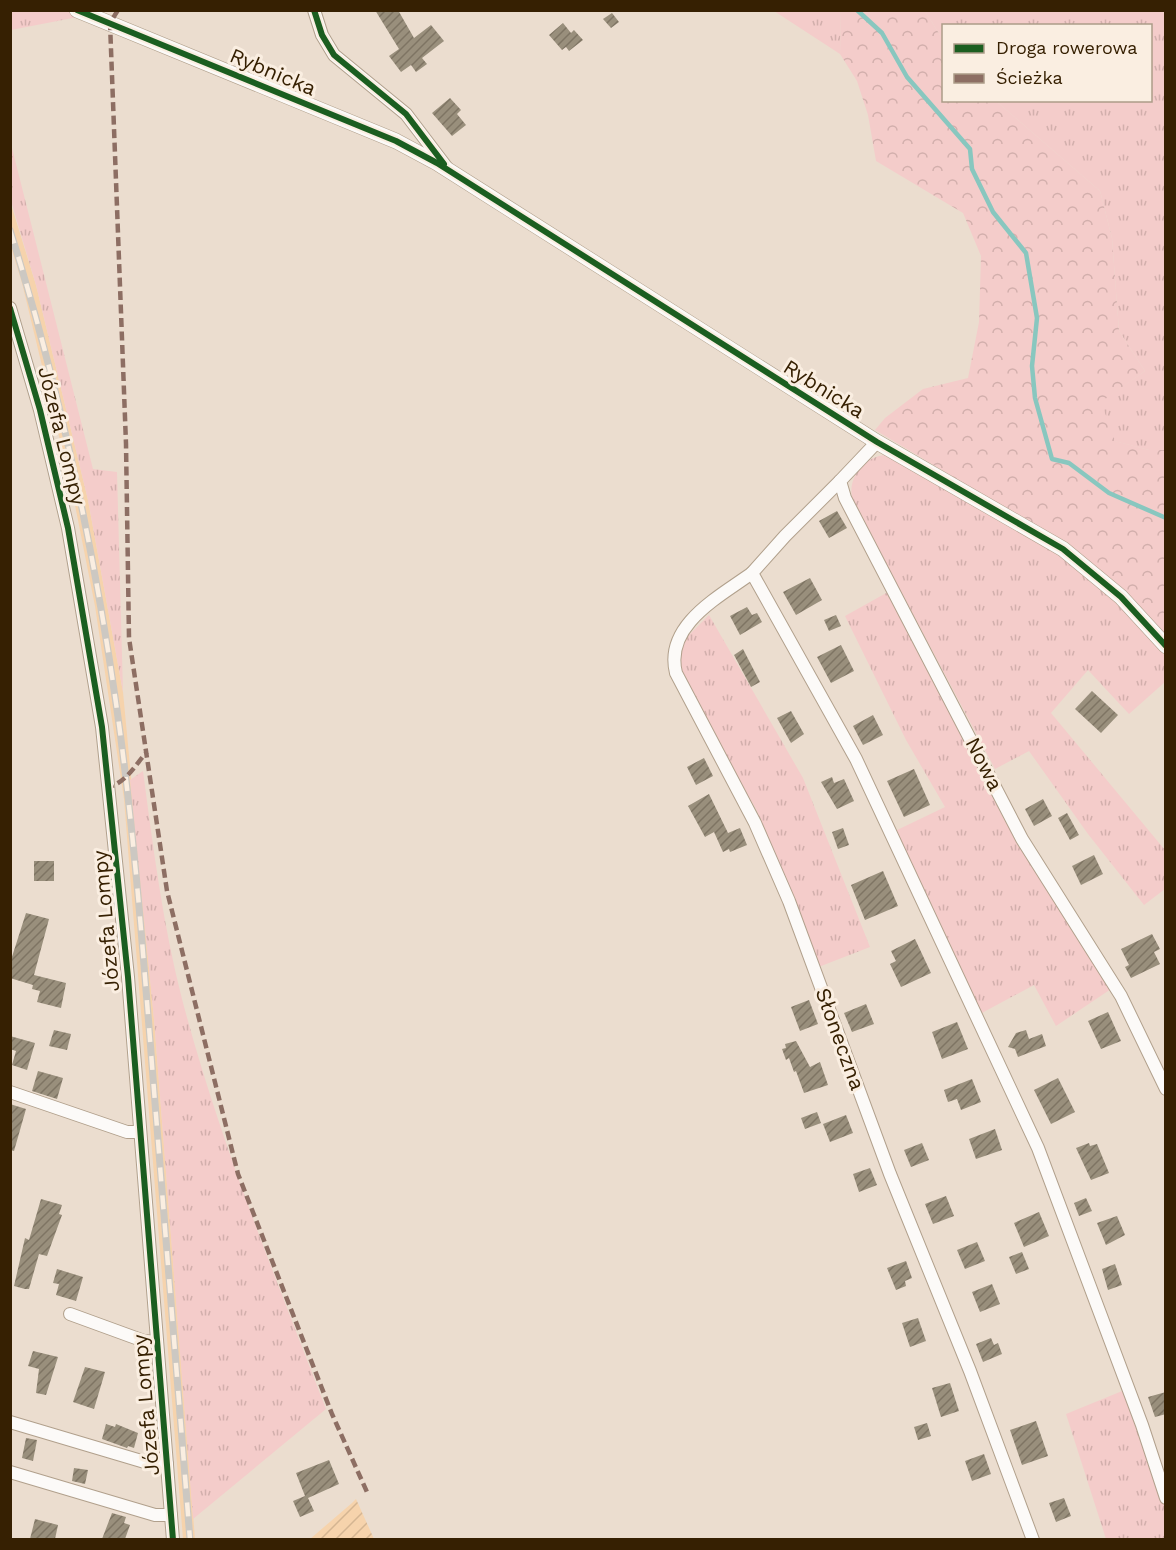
<svg xmlns="http://www.w3.org/2000/svg" width="1176" height="1550" font-family="'Work Sans',sans-serif">
	<style>
		.built { fill: #f6d3ac }
		.industrial { fill: url(#industrial-furrows) }
		.grass { fill: url(#grass-tufts) }
		.forest { fill: url(#forest-crowns) }
		.lines { fill: none; stroke-linecap: round; stroke-linejoin: round }
		.stream { stroke: #88c7bf; stroke-width: 4.5 }
		.building { fill: url(#building-hatch) }
		.minor-casing { stroke: #b1a08c; stroke-width: 14 }
		.tertiary-casing { stroke: #b1a08c; stroke-width: 16 }
		.minor { stroke: #fcfaf8; stroke-width: 12 }
		.tertiary { stroke: #fcfaf8; stroke-width: 15 }
		.rail-casing { stroke: #ccc8c2; stroke-width: 7 }
		.rail { stroke: #faeee1; stroke-width: 4.5; stroke-dasharray: 14; stroke-linecap: butt }
		.quiet { stroke: #8d6e63; stroke-width: 4.5; stroke-dasharray: 9 4.5; stroke-linecap: butt }
		.cycleway-casing { stroke: #faeee1; stroke-width: 10 }
		.cycleway { stroke: #1b5e20; stroke-width: 6 }
		.labels { text-anchor: middle; stroke-width: 6; stroke-linejoin: round; paint-order: stroke }
		.street-label { font-size: 21px; fill: #362002; stroke: #faeee1 }
	</style>
	<defs>
		<pattern id="industrial-furrows" width="10" height="10" patternUnits="userSpaceOnUse" patternTransform="scale(1.5)"><rect width="10" height="10" fill="#f6d3ac"/><path d="M-1 1l2-2M0 10L10 0M9 11l2-2" fill="none" stroke="#d4b592"/></pattern>
		<pattern id="grass-tufts" width="24" height="20" patternUnits="userSpaceOnUse" patternTransform="scale(1.5)"><rect width="24" height="20" fill="#f4ccca"/><path d="M3 7l-1-3M5 7V3M7 7l1-3M15 17l-1-3M17 17v-4M19 17l1-3" fill="none" stroke="#d2afac"/></pattern>
		<pattern id="forest-crowns" width="20" height="18" patternUnits="userSpaceOnUse" patternTransform="scale(1.5)"><rect width="20" height="18" fill="#f4ccca"/><path d="M2 6a3 3 0 1 1 6 0M12 15a3 3 0 1 1 6 0" fill="none" stroke="#d2afac"/></pattern>
		<pattern id="building-hatch" width="6" height="6" patternUnits="userSpaceOnUse" patternTransform="scale(1.5)"><rect width="6" height="6" fill="#998f7c"/><path d="M-1 1l2-2M0 6l6-6M5 7l2-2" fill="none" stroke="#7e7463"/></pattern>
	</defs>
	<rect width="100%" height="100%" fill="#ebddcf"/>
	<!-- built -->
	<path class="built" d="M10,201L36,285L88,500L123,692L154,1019L195,1539H183L124,799L95,606L72,490L22,283L11,247Z"/>
	<!-- industrial -->
	<path class="industrial" d="M356,1499L374,1539H310L352,1503Z"/>
	<!-- grass -->
	<g class="grass">
		<path d="M1161,10L1165,14V450H1149L1114,441L1100,402L1145,371L1119,331L1112,238L1100,191L996,101L1150,100V26H944L943,40L925,11Z"/>
		<path d="M11,11H69L78,17L11,30Z"/>
		<path d="M774,11H841L840,54Z"/>
		<path d="M10,140L93,469L117,472L123,692L88,500L36,285L11,201Z"/>
		<path d="M885,455L1058,553L1091,579L1131,617L1165,656V682L1129,714L1088,670L1051,713L1165,850V889L1144,905L1088,834L1029,751L995,769L853,501C846,480 863,457 885,455Z"/>
		<path d="M888,592L1005,821L1111,989L1056,1026L1034,985L980,1014L895,831L945,807L906,740L845,616Z"/>
		<path d="M709,615L803,778L870,947L816,968L789,887L756,809L708,726L679,666L680,644Z"/>
		<path d="M143,771C153,847 163,925 182,999C219,1139 274,1274 326,1409L193,1519L154,1019L130,780Z"/>
		<path d="M1127,1389L1165,1498V1539H1106L1066,1414Z"/>
	</g>
	<!-- forest -->
	<path class="forest" d="M841,11H925L943,40L944,100L996,101L1100,191L1112,238L1119,331L1145,371L1101,402L1115,441L1149,450H1165V637L1112,580L1077,551L875,430L885,418L923,389L968,378L979,322L981,256L963,213L876,161L868,115L857,81L840,54Z"/>
	<g class="lines">
		<!-- stream -->
		<path class="stream" d="M857,10L882,33L907,77L970,149L972,169L993,212L1026,253L1037,318L1032,366L1035,398L1052,459L1069,463L1109,493L1166,518"/>
	</g>
	<!-- building -->
	<g class="building">
		<path d="M375,10H398L414,38L431,25L444,41L422,58L427,64L416,72L411,65L401,72L389,56L399,49Z"/>
		<path d="M612,13L619,22L611,28L603,19Z"/>
		<path d="M563,23L571,33L574,30L583,40L569,51L566,47L562,50L549,35Z"/>
		<path d="M450,98L461,110L457,114L466,125L452,136L432,113Z"/>
		<path d="M837,511L847,528L829,538L819,521Z"/>
		<path d="M810,578L822,600L796,615L783,592Z"/>
		<path d="M747,607L752,615L757,613L762,622L740,635L730,616Z"/>
		<path d="M836,615L841,626L829,631L824,620Z"/>
		<path d="M841,645L854,671L831,683L817,657Z"/>
		<path d="M743,649L760,682L751,687L734,655Z"/>
		<path d="M1092,691L1118,715L1101,733L1075,709Z"/>
		<path d="M791,711L804,734L791,743L777,718Z"/>
		<path d="M873,715L883,735L863,745L853,726Z"/>
		<path d="M704,758L713,776L696,785L687,767Z"/>
		<path d="M914,769L930,805L904,817L887,781Z"/>
		<path d="M832,777L834,783L844,779L854,801L837,809L821,782Z"/>
		<path d="M709,794L728,833L740,828L747,845L730,852L729,849L723,852L714,832L705,837L688,806Z"/>
		<path d="M1043,799L1052,816L1034,826L1025,809Z"/>
		<path d="M1067,813L1079,835L1070,840L1058,818Z"/>
		<path d="M843,828L849,845L838,849L832,832Z"/>
		<path d="M1094,855L1103,874L1081,885L1072,866Z"/>
		<rect x="34" y="861" width="20" height="20"/>
		<path d="M883,871L898,906L865,920L851,885Z"/>
		<path d="M26,913L49,919L34,975L66,983L61,1008L37,1002L40,991L32,989L33,985L10,978V963Z"/>
		<path d="M1152,934L1160,949L1154,952L1160,964L1131,978L1125,967L1129,965L1121,949Z"/>
		<path d="M915,939L931,973L901,987L890,964L896,961L891,951Z"/>
		<path d="M809,1000L818,1024L800,1031L791,1007Z"/>
		<path d="M866,1004L874,1024L852,1032L844,1013Z"/>
		<path d="M1108,1012L1121,1041L1101,1049L1088,1021Z"/>
		<path d="M957,1022L968,1049L942,1059L932,1032Z"/>
		<path d="M54,1030L71,1034L67,1050L49,1046Z"/>
		<path d="M1026,1030L1029,1039L1042,1034L1046,1046L1018,1057L1015,1049L1008,1047L1016,1033Z"/>
		<path d="M10,1036L35,1043L27,1070L12,1065L16,1051L10,1049Z"/>
		<path d="M796,1041L810,1067L820,1062L828,1085L804,1093L796,1071L794,1072L789,1058L786,1060L782,1049L786,1048L785,1044Z"/>
		<path d="M38,1071L63,1078L57,1099L32,1091Z"/>
		<path d="M1058,1078L1075,1112L1051,1124L1034,1090Z"/>
		<path d="M972,1079L981,1102L961,1110L957,1099L948,1102L944,1090Z"/>
		<path d="M10,1104L26,1109L14,1151L10,1150Z"/>
		<path d="M817,1112L821,1123L805,1129L801,1118Z"/>
		<path d="M846,1115L853,1133L830,1142L823,1124Z"/>
		<path d="M995,1129L1002,1150L976,1159L969,1139Z"/>
		<path d="M922,1143L929,1160L911,1167L904,1150Z"/>
		<path d="M1089,1143L1090,1146L1097,1144L1109,1173L1091,1180L1076,1148Z"/>
		<path d="M870,1168L877,1185L859,1192L853,1174Z"/>
		<path d="M946,1196L954,1216L933,1224L925,1204Z"/>
		<path d="M1086,1198L1092,1211L1079,1216L1074,1203Z"/>
		<path d="M41,1199L62,1205L59,1214L62,1215L47,1256L39,1254L29,1289H25L14,1286L25,1238L29,1240Z"/>
		<path d="M1039,1212L1049,1236L1024,1247L1014,1223Z"/>
		<path d="M1117,1216L1125,1235L1106,1245L1097,1223Z"/>
		<path d="M977,1242L985,1261L965,1269L957,1250Z"/>
		<path d="M1022,1252L1029,1269L1016,1274L1009,1257Z"/>
		<path d="M906,1261L912,1278L905,1281L906,1286L896,1290L887,1268Z"/>
		<path d="M1115,1264L1122,1285L1108,1290L1102,1269Z"/>
		<path d="M57,1269L83,1277L76,1301L56,1295L59,1284L53,1283Z"/>
		<path d="M992,1284L1000,1304L980,1312L972,1292Z"/>
		<path d="M918,1318L926,1341L910,1347L902,1323Z"/>
		<path d="M991,1338L994,1345L998,1343L1002,1354L983,1362L976,1344Z"/>
		<path d="M33,1351L58,1357L46,1395L36,1393L39,1369L28,1366Z"/>
		<path d="M85,1367L105,1372L94,1409L73,1402Z"/>
		<path d="M950,1383L959,1411L941,1417L932,1388Z"/>
		<path d="M1166,1392V1414L1155,1417L1148,1397Z"/>
		<path d="M1036,1421L1048,1456L1022,1465L1010,1430Z"/>
		<path d="M927,1423L931,1436L918,1440L914,1427Z"/>
		<path d="M106,1424L115,1427L116,1424L138,1433L134,1448L128,1446L127,1448L102,1439Z"/>
		<path d="M26,1438L37,1440L33,1461L22,1458Z"/>
		<path d="M984,1454L991,1474L972,1481L965,1461Z"/>
		<path d="M329,1460L339,1484L308,1498L314,1511L300,1517L293,1501L305,1496L296,1473Z"/>
		<path d="M74,1468L88,1470L85,1484L72,1481Z"/>
		<path d="M1064,1498L1071,1516L1056,1522L1049,1503Z"/>
		<path d="M112,1513L126,1517L124,1523L130,1525L125,1539H102Z"/>
		<path d="M35,1519L58,1525L55,1539H30Z"/>
	</g>
	<g class="lines">
		<!-- minor casing -->
		<g class="minor-casing">
			<g id="minor">
				<path d="M314,10L322,35L334,55L406,114L447,168"/>
				<path d="M10,308L40,410L68,528L102,727L128,977L173,1540"/>
				<path d="M877,442L840,481L845,498L1022,839L1121,996L1166,1089"/>
				<path d="M840,481L785,536L752,573L856,759L1038,1148L1142,1425L1166,1498"/>
				<path d="M752,573C719,597 664,625 676,673L755,823L789,901L890,1174L970,1371L1033,1540"/>
				<path d="M10,1092L127,1132H140"/>
				<path d="M70,1314L144,1341L157,1342"/>
				<path d="M10,1422L148,1463L167,1464"/>
				<path d="M10,1472L155,1515H171"/>
			</g>
		</g>
		<!-- tertiary casing -->
		<g class="tertiary-casing">
			<path id="tertiary" d="M77,10L396,141L437,163L877,442L1063,549L1121,597L1166,646"/>
		</g>
		<!-- minor -->
		<use href="#minor" class="minor"/>
		<!-- tertiary -->
		<use href="#tertiary" class="tertiary"/>
		<!-- rail casing -->
		<g class="rail-casing">
			<path id="rail" d="M10,230C59,386 94,548 117,710C136,844 145,980 156,1115C167,1256 179,1398 190,1540"/>
		</g>
		<!-- rail -->
		<use href="#rail" class="rail"/>
		<!-- quiet -->
		<g class="quiet">
			<path d="M118,10L110,23L126,444L129,638L167,891L238,1174L332,1414L367,1492"/>
			<path d="M105,788C126,784 134,766 147,752"/>
		</g>
		<!-- cycleway casing -->
		<g class="cycleway-casing">
			<g id="cycleway">
				<path d="M77,10L396,141L437,163L877,442L1063,549L1121,597L1166,646"/>
				<path d="M314,10L322,35L334,55L406,114L444,164"/>
				<path d="M10,308L40,410L68,528L102,727L128,977L173,1540"/>
			</g>
		</g>
		<!-- cycleway -->
		<use href="#cycleway" class="cycleway"/>
	</g>
	<g class="labels">
		<!-- street labels -->
		<g class="street-label">
			<text transform="translate(273 72) rotate(23)" y="7">Rybnicka</text>
			<text transform="translate(824 389) rotate(32)" y="7">Rybnicka</text>
			<text transform="translate(62 436) rotate(76)" y="7">Józefa Lompy</text>
			<text transform="translate(984 764) rotate(63)" y="7">Nowa</text>
			<text transform="translate(106 921) rotate(-95)" y="7">Józefa Lompy</text>
			<text transform="translate(840 1039) rotate(70)" y="7">Słoneczna</text>
			<text transform="translate(146 1405) rotate(-95)" y="7">Józefa Lompy</text>
		</g>
	</g>
	<!-- border -->
	<rect width="1176" height="1550" fill="none" stroke="#362002" stroke-width="24"/>
	<!-- legend -->
	<rect x="942" y="24" width="210" height="78" fill="#faeee1" stroke="#ac9c88" stroke-width="1.5"/>
	<rect x="954" y="44" width="30" height="9" fill="#1b5e20" stroke="#ac9c88" stroke-width="1.5"/>
	<text x="996" y="54" font-size="18" fill="#362002">Droga rowerowa</text>
	<rect x="954" y="74" width="30" height="9" fill="#8d6e63" stroke="#ac9c88" stroke-width="1.5"/>
	<text x="996" y="84" font-size="18" fill="#362002">Ścieżka</text>
</svg>
